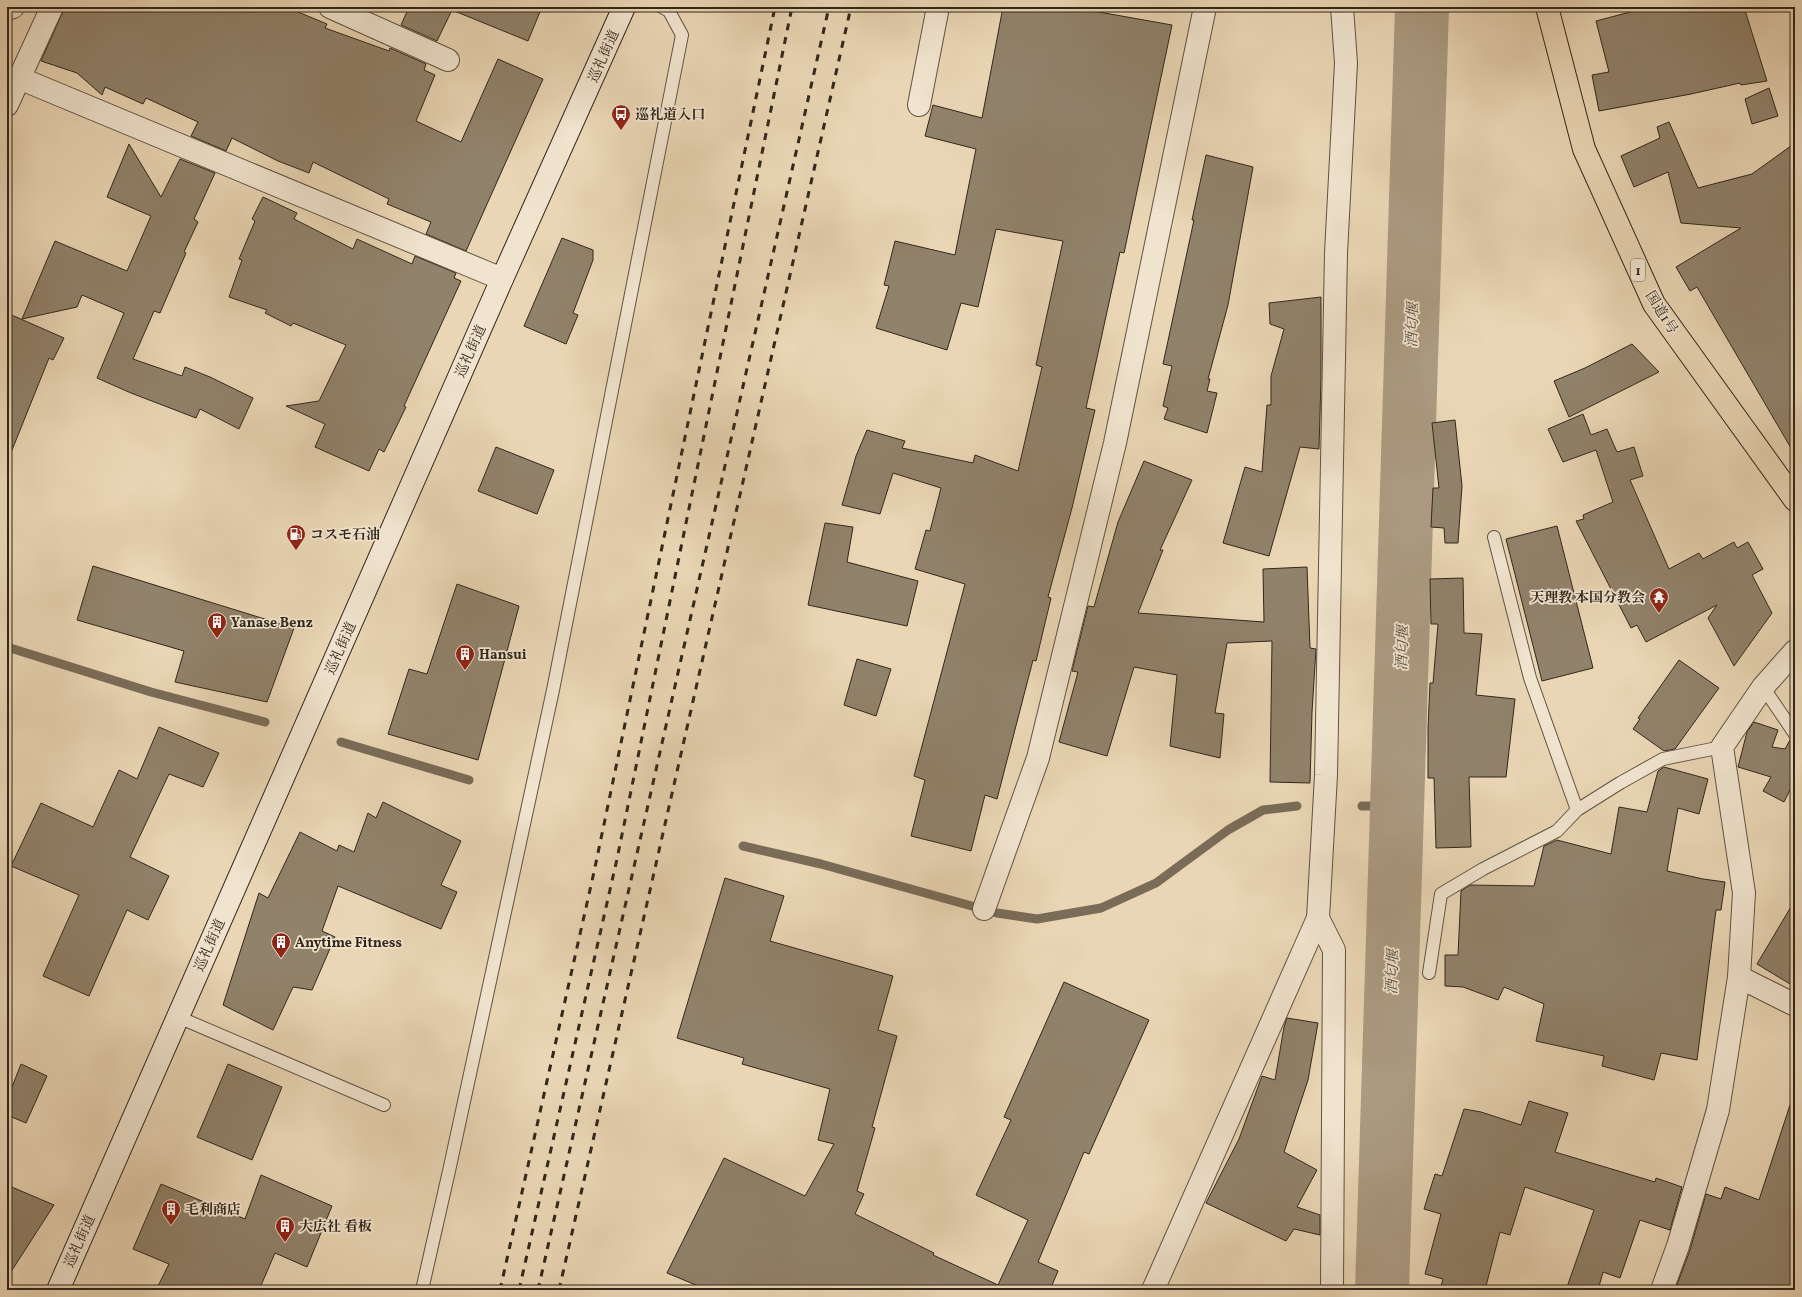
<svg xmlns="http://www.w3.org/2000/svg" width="1802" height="1297" font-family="Vollkorn,'Noto Serif JP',serif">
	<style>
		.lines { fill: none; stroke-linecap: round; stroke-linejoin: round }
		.stream { stroke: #7a6c58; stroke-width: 9 }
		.river { stroke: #ab9a81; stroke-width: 54 }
		.building { fill: #91826b; stroke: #31271b }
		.lane-casing { stroke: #5f5342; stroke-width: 14 }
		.street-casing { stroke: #5f5342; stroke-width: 24 }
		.secondary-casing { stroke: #31271b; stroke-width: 24 }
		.highway-casing { stroke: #31271b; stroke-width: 24 }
		.lane { stroke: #f1e4cf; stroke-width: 12 }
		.street { stroke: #f1e4cf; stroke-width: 22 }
		.secondary { stroke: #f1e4cf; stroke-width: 22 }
		.highway { stroke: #ead6b5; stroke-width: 22 }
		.rail { stroke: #31271b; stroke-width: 3; stroke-dasharray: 7 7; stroke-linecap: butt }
		.labels { text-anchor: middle; stroke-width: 3.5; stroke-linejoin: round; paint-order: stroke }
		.shield { fill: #f1e4cf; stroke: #6b6051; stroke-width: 1 }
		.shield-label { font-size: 13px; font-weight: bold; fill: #31271b }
		.street-label { font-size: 14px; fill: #31271b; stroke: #f1e4cf }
		.poi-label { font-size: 14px; font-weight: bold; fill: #31271b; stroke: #f1e4cf; text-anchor: start }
		.water-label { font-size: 15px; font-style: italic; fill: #564a3a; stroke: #f1e4cf }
	</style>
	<rect width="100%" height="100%" fill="#ead6b5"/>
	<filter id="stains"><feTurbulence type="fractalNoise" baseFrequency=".005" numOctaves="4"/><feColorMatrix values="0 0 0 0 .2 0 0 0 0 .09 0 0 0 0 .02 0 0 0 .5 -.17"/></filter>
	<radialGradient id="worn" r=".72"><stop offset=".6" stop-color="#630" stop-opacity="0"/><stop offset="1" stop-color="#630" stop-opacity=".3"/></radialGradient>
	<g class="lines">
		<!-- stream -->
		<g class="stream">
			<path d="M7,647L151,692L265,722"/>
			<path d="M341,742L469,780"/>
			<path d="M1362,806H1397"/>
			<path d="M743,846L821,864L997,913L1037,919L1101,908L1156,883L1228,830L1263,810L1297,806"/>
		</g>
		<!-- river -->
		<path class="river" d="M1382,1290L1422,7"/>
	</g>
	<!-- building -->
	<g class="building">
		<path d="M69,7H286L327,24L325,28L389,51L390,48L426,64L424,70L435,75L416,121L461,142L498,59L543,79L466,251L426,234L431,222L387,204L389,199L313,162L309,173L278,161L232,138L226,151L191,136L198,122L146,98L143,104L105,87L102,95L77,73L41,61L64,9Z"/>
		<path d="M409,7H542L528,41L452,10L437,41L401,25Z"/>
		<path d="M1003,7H1071L1172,25L1124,253L1120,252L1086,408L1095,410L1072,508L1048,597L1051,598L1036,661L1033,660L997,799L985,795L971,851L911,836L925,780L914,776L965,584L915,569L926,530L930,531L941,488L893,473L880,514L842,505L856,456L867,430L905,441L902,448L973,463L975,455L1018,471L1042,367L1036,365L1063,241L996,229L978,307L961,303L947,350L876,328L889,286L884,285L895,241L955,255L976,149L925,136L933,105L982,118Z"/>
		<path d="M1649,7H1744L1767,81L1741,85L1740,83L1691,94L1599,111L1592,75L1609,72L1596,21Z"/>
		<path d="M1769,88L1778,116L1752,124L1745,99Z"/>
		<path d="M1669,122L1698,188L1752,174L1795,143V455L1697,287L1690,291L1676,267L1741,228L1681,223L1668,172L1634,187L1621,156L1660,138L1657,127Z"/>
		<path d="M129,144L161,197L180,159L215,173L194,219L198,222L184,252L186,253L160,313L154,311L133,359L182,376L185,367L210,377L253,398L239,429L200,409L196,418L131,393L97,378L124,313L82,295L77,307L22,319L55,241L127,271L151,216L107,197Z"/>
		<path d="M1206,155L1253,167L1228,305L1208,379H1210L1207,391L1217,393L1207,433L1164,419L1168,408L1163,406L1172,366L1163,364L1194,220H1192Z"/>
		<path d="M263,197L297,213L294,219L353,249L357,239L412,264L415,256L456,273L454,278L461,281L404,406L406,407L384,452L379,449L369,471L315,447L325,424L286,406L319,401L346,345L293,323L291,326L265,313L267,310L229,297L242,260L239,259L255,221L252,219Z"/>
		<path d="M562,238L593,250V260L573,313L578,315L566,344L524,326Z"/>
		<path d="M1321,297V378L1319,449L1300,447L1269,556L1223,543L1245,467L1262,472L1267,405H1271V376L1284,329L1270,324L1269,303Z"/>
		<path d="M7,313L64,338L53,360L49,358L8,460Z"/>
		<path d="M1632,344L1659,372L1569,417L1554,381L1585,368Z"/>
		<path d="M1583,414L1591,435L1607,429L1617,452L1634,447L1643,476L1630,480L1669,569L1699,553L1703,559L1734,542L1737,548L1748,542L1763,569L1752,575L1772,613L1734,666L1708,618L1717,605L1646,642L1637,625L1631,628L1576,521L1584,519L1583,515L1613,502L1596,450L1563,462L1548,429Z"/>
		<path d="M1455,420L1462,486L1458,543H1445L1444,528L1431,527L1433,488H1439L1432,423Z"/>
		<path d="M496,447L554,470L537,514L478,491Z"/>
		<path d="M1144,461L1192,480L1160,550H1163L1138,613L1264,622L1263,569L1307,567L1310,648L1316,649L1312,712L1310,783L1270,782L1272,641L1227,643L1215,713L1224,714L1220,758L1170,746L1177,675L1134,667L1107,756L1059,742L1078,672L1072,671L1088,606L1094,607L1118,522Z"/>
		<path d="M825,523L853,527L847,562L918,581L907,626L808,605Z"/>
		<path d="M1557,526L1593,668L1542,681L1506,539Z"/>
		<path d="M93,566L294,628L267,702L175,682L184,651L77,620Z"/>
		<path d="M1463,578L1464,633L1482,634L1476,695L1515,699L1506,777H1469L1471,847L1436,848L1434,778H1428V728L1430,683H1433L1438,624H1431L1430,579Z"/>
		<path d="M457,584L519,606L478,760L388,734L409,669L427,674Z"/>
		<path d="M857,659L891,669L876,716L844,705Z"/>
		<path d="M1679,660L1719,688L1675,749L1664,751L1633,729L1640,719L1638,718Z"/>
		<path d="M1754,722L1778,730L1772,747L1785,749L1790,740L1795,741V784H1793L1784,802L1763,791L1771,777L1738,767L1747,732Z"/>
		<path d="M159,727L219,753L203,787L169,774L130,857L169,876L148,920L127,910L89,996L43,976L79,895L11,866L41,803L93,827L119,770L137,779Z"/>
		<path d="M1664,767L1708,779L1699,814L1678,808L1667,871L1703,879L1725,882L1721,910H1716L1697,1060L1661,1053L1654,1080L1602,1066L1604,1056L1536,1041L1544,1004L1504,987L1498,1000L1463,987L1445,986V955H1458L1461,891L1470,885L1534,886L1544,846L1557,840L1611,854L1619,807L1647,812L1658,771Z"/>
		<path d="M383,802L461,841L441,885L457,892L441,929L338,886L322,931L335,937L312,990L293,987L273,1030L223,1005L259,893L268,898L300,832L337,851L339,845L354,852L368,813L376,818Z"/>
		<path d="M725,878L784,896L770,941L893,976L878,1030L897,1036L872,1127L875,1128L857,1191L864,1194L855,1214L934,1253L933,1255L998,1285L1028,1220L976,1195L1011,1120L1004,1117L1064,982L1149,1020L1089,1154L1084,1152L1038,1262L1058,1271L1050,1290H708L667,1273L724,1158L805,1196L834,1144L818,1140L830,1089L742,1064L744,1058L677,1038Z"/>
		<path d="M1795,900V987L1757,964Z"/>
		<path d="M1287,1018L1318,1023L1308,1080L1284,1152L1317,1170L1297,1207L1320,1215V1235L1294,1229L1286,1241L1206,1203L1239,1139L1262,1076L1275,1080L1284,1027Z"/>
		<path d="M21,1064L47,1076L26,1123L7,1115V1100Z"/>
		<path d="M228,1064L282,1087L252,1160L197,1137Z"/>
		<path d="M1529,1101L1568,1113L1555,1152L1655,1182L1656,1178L1682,1187L1670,1230L1640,1220L1620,1278L1603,1272L1598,1290H1566L1594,1210L1525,1187L1510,1235L1500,1232L1485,1290H1440L1443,1279L1425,1274L1441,1214L1424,1209L1435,1174L1442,1176L1464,1109L1481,1112L1521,1125Z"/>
		<path d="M1790,1105L1795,1106V1290H1675L1690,1250L1706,1194L1721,1199L1725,1187L1759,1200Z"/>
		<path d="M261,1175L332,1206L307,1267L275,1253L259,1290H156L169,1264L133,1249L161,1184L245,1219Z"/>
		<path d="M7,1185L54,1205L7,1278Z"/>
	</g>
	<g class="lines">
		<!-- lane casing -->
		<g class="lane-casing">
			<g id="lane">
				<path d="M1494,537L1530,678L1577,810"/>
				<path d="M1763,687L1795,734"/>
				<path d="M1429,973L1441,894L1483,869L1557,831L1577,810L1620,783L1663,759L1722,747"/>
				<path d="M178,1017L384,1105"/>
				<path d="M422,1290L449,1171L553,690L682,35L669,11L662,7"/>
			</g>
		</g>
		<!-- street casing -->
		<g class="street-casing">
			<g id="street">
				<path d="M330,7L448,60"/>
				<path d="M7,9L13,7"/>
				<path d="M19,78L502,279"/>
				<path d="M7,105L52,7"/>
				<path d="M919,105L938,7"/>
				<path d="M984,909L1038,758L1115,443L1205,7"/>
				<path d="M1318,918L1334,950L1332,1290"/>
				<path d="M1739,977L1795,1005"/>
				<path d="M1153,1290L1318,918L1326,775L1336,253L1346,63L1342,7"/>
				<path d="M1662,1290L1678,1246L1718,1110L1739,977L1744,893L1722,747L1763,687L1795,651"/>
			</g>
		</g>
		<!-- secondary casing -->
		<g class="secondary-casing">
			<path id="secondary" d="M58,1290L502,279L624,7"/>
		</g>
		<!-- highway casing -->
		<g class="highway-casing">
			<path id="highway" d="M1547,7L1584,149L1654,304L1795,500"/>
		</g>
		<!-- lane -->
		<use href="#lane" class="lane"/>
		<!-- street -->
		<use href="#street" class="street"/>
		<!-- secondary -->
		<use href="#secondary" class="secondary"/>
		<!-- highway -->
		<use href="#highway" class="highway"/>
		<!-- rail -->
		<g class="rail">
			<path d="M500,1290L594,872L775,7"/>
			<path d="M519,1290L617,859L792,7"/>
			<path d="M538,1290L829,7"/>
			<path d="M559,1290L851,7"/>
		</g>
	</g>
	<!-- icons -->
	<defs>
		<g id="bus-pin" transform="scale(1)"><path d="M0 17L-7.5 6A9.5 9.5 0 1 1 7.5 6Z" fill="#8f2418" stroke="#f1e4cf"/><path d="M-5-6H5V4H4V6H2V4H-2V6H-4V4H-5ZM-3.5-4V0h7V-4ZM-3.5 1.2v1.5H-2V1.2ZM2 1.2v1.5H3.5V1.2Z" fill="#fff"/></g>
		<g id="fuel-pin" transform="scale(1)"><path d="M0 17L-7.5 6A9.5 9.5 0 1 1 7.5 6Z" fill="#8f2418" stroke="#f1e4cf"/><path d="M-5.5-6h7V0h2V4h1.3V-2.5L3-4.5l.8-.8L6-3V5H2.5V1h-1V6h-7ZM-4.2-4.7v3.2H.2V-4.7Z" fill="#fff"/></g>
		<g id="temple-pin" transform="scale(1)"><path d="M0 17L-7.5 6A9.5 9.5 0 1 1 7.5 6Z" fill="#8f2418" stroke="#f1e4cf"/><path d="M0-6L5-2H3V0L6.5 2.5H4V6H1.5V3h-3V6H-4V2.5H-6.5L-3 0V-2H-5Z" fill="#fff"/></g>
		<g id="building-pin" transform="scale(1)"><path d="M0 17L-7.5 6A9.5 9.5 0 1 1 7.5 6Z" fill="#8f2418" stroke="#f1e4cf"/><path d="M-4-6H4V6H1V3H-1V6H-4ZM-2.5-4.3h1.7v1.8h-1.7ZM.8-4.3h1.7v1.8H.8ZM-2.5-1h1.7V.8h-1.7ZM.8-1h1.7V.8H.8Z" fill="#fff"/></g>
	</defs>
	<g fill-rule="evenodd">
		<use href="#bus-pin" x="621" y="114"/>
		<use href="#fuel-pin" x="296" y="534"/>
		<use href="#temple-pin" x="1659" y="597"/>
		<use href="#building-pin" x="217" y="622"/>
		<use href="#building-pin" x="465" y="654"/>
		<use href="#building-pin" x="281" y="942"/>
		<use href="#building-pin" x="171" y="1209"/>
		<use href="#building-pin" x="285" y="1226"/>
	</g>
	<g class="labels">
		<!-- shield labels -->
		<rect class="shield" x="1631" y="259" width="14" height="22" rx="3"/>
		<g class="shield-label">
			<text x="1638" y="275">1</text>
		</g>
		<!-- street labels -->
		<g class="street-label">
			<text transform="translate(603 56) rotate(-66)" y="5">巡礼街道</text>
			<text transform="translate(1662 312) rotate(58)" y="5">国道1号</text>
			<text transform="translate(470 351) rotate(-66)" y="5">巡礼街道</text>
			<text transform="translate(340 648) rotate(-66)" y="5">巡礼街道</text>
			<text transform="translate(209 945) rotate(-66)" y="5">巡礼街道</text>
			<text transform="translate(79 1241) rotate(-66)" y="5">巡礼街道</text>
		</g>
		<!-- poi labels -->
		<g class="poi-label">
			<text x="635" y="119">巡礼道入口</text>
			<text x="310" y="539">コスモ石油</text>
			<text x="1645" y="602" text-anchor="end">天理教 本国分教会</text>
			<text x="231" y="627">Yanase Benz</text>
			<text x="479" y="659">Hansui</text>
			<text x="295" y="947">Anytime Fitness</text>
			<text x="185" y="1214">毛利商店</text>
			<text x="299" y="1231">大広社 看板</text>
		</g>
		<!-- water labels -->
		<g class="water-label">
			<text transform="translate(1412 325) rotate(-88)" y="5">酒匂堰</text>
			<text transform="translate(1402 648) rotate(-88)" y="5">酒匂堰</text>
			<text transform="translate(1392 972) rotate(-88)" y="5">酒匂堰</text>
		</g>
	</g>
	<!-- margin -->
	<rect width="1802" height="1297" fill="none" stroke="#ead6b5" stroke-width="24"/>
	<rect x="8" y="8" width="1786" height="1281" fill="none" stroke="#31271b" stroke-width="2"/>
	<rect x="12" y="12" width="1778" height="1273" fill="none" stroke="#31271b"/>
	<rect width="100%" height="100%" filter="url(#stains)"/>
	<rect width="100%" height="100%" fill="url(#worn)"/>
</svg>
